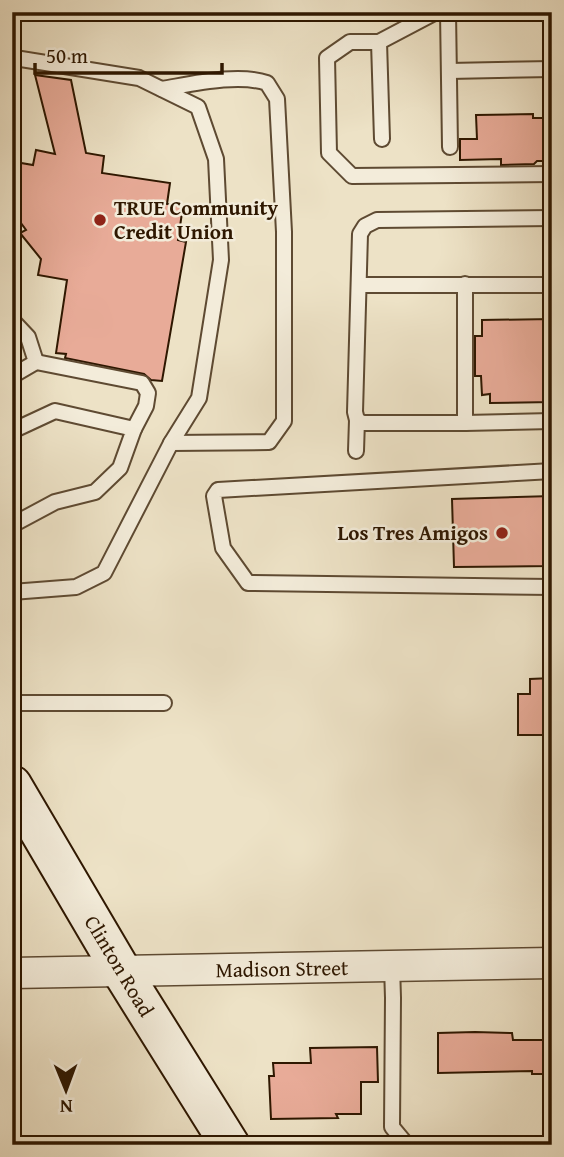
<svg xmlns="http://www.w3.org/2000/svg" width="564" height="1157" font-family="'Gentium Book Plus',serif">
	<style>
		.building { fill: #e8ab98; stroke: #2e1700; stroke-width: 2 }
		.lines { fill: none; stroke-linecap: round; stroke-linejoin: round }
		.lane-casing { stroke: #5e4a32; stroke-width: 18 }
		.street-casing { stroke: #5e4a32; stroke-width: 33 }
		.secondary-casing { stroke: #2e1700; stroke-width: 42 }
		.lane { stroke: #f3ecda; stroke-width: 14 }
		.street { stroke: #f3ecda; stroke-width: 30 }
		.secondary { stroke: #f3ecda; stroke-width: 38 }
		.poi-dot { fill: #8f2418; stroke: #f3ecda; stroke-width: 2.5 }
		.labels { text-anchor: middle; stroke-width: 5; stroke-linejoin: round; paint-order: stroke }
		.poi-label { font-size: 21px; font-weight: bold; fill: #2e1700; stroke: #f3ecda; text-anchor: start }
		.street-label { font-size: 21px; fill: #2e1700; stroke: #f3ecda }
	</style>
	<rect width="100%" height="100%" fill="#ede2c6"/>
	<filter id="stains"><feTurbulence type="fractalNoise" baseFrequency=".00286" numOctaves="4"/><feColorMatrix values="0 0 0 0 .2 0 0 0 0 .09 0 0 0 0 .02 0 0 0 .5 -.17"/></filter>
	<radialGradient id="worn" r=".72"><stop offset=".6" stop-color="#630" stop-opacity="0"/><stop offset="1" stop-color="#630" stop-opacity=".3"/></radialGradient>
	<!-- building -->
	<g class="building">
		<path d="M35,75L71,80L86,153L104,156L102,173L170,183L167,204L183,206L178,240L186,242L162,381L151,380L144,374L65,358L66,354L56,353L67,280L38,275L41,259L20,233L26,230L12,211V194L19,189L21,163L33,165L36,150L55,154Z"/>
		<path d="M533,114V118H552V161H537L534,164L501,165V159L460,160V139H477L476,115Z"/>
		<path d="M552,319V402L490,403V394L482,395L481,376H475V336H482V320Z"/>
		<path d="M552,496V566L454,567L452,499Z"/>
		<path d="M552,678V735H518V694H530V679Z"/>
		<path d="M475,1032L512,1033L513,1040H552V1074H532V1071L438,1073V1033Z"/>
		<path d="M377,1047L378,1082H361V1114H336L338,1118L271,1119L269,1076H274L273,1063H311L310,1048Z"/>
	</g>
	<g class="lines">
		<!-- lane casing -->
		<g class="lane-casing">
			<g id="lane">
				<path d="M448,12L450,147"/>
				<path d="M379,42H350L327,58L329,153L352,176L552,174"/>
				<path d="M12,60L21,59L139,78L198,107L216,159L221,260L199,398L171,443L104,573L76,587L12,592"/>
				<path d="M449,71L552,69"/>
				<path d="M162,89C192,84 238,73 267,83L277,99L284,232V421L269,442L171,443"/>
				<path d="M382,139L379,42L436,12"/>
				<path d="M552,218L377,220L365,226L360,234L355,412L357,420L363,423H465L552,421"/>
				<path d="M359,285H552"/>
				<path d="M12,320L28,337L36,362L12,376"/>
				<path d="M36,362L142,383L148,393L146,406L134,429"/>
				<path d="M465,423V284"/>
				<path d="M12,431L55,411L134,429L120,468L95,492L55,502L12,525"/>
				<path d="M356,451L357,420"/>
				<path d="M552,471L218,490L214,496L223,548L248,583L552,587"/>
				<path d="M12,707L20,703H164"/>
				<path d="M392,966L393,998L392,1127L407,1145"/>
			</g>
		</g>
		<!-- street casing -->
		<g class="street-casing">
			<path id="street" d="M12,973L552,963"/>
		</g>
		<!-- secondary casing -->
		<g class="secondary-casing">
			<path id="secondary" d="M12,785L122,972L230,1145"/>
		</g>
		<!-- lane -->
		<use href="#lane" class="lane"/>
		<!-- street -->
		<use href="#street" class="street"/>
		<!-- secondary -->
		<use href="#secondary" class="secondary"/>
	</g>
	<!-- markers -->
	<g class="poi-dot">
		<circle cx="100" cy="220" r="7"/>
		<circle cx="502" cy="533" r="7"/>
	</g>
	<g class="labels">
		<!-- poi labels -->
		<g class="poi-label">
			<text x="114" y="215">TRUE Community<tspan x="114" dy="24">Credit Union</tspan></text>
			<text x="488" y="540" text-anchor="end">Los Tres Amigos</text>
		</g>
		<!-- street labels -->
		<g class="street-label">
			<text transform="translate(119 966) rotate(59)" y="7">Clinton Road</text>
			<text transform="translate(282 969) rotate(-1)" y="7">Madison Street</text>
		</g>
	</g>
	<!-- margin -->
	<rect width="564" height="1157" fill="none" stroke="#ede2c6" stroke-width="42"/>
	<rect x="14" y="14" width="536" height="1129" fill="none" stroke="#2e1700" stroke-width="3.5"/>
	<rect x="21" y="21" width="522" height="1115" fill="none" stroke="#2e1700" stroke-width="2"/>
	<!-- north arrow -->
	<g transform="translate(66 1090) rotate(179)" stroke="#f3ecda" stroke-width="5" paint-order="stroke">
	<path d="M0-5L12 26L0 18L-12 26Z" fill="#2e1700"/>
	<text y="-10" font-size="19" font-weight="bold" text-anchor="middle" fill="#2e1700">N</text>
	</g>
	<!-- scale -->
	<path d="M35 63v10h187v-10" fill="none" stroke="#2e1700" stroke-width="3.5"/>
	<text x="46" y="63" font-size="21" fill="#2e1700" stroke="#f3ecda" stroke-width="5" paint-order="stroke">50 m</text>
	<rect width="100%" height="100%" filter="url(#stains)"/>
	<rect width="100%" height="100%" fill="url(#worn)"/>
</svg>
